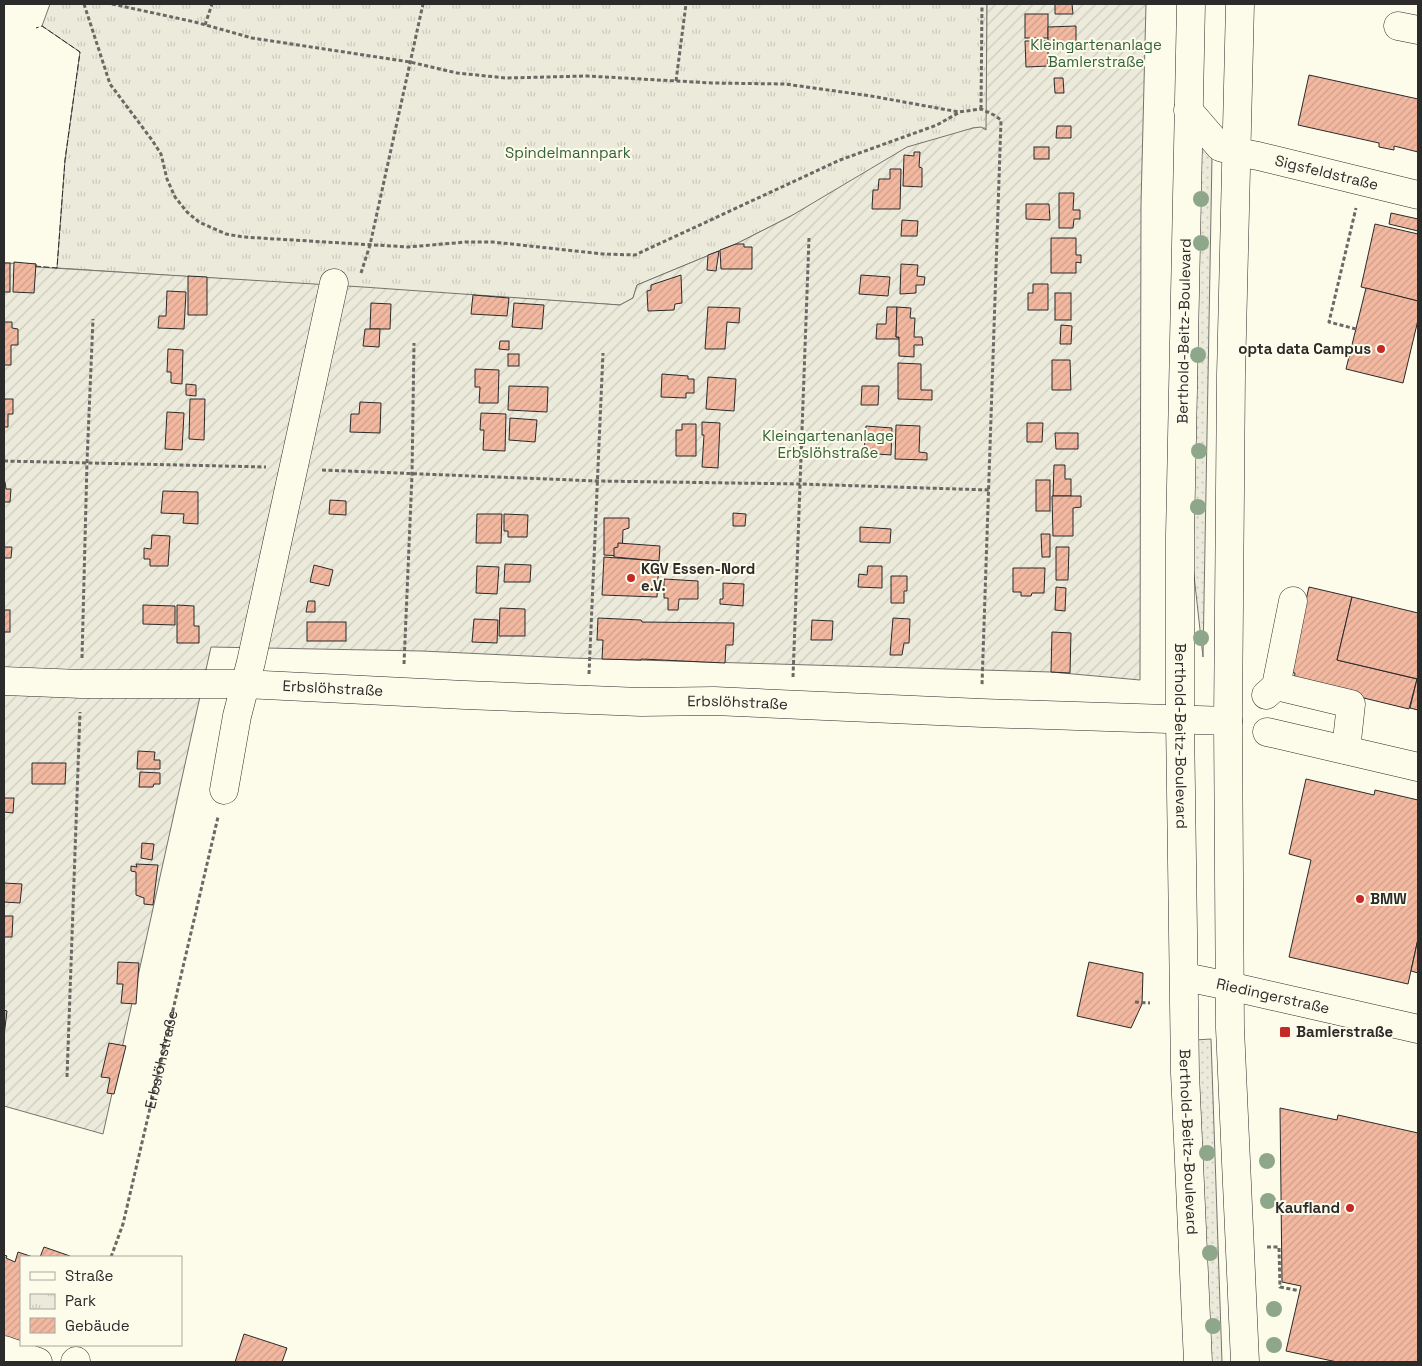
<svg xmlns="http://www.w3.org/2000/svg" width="1422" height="1366" font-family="'Space Grotesk',sans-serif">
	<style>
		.grass { fill: url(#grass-dots); stroke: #74746e }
		.park { fill: url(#park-tufts); stroke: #74746e }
		.garden { fill: url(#garden-furrows); stroke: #74746e }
		.building { fill: url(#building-hatch); stroke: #2b2b2b }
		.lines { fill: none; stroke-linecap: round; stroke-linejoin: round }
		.minor-casing { stroke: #2b2b2b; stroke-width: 29 }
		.major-casing { stroke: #2b2b2b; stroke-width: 29 }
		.path { stroke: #6a6964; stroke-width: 3; stroke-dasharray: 4 2.5; stroke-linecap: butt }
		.minor { stroke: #fdfbea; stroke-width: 28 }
		.major { stroke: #fdfbea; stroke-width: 28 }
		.fence { stroke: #2b2b2b; stroke-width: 1; stroke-dasharray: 6 2.5; stroke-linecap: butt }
		.tree { fill: #8ea78a }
		.poi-dot { fill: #c62828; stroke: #fdfbea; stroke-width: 2 }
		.labels { text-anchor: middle; stroke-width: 4; stroke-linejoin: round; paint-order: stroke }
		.park-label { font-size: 15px; fill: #34623c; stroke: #fdfbea }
		.street-label { font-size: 15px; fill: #2b2b2b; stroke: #fdfbea }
		.poi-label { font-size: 15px; font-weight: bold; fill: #2b2b2b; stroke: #fdfbea; text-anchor: start }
	</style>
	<defs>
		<pattern id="grass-dots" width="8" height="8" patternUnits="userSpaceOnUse" patternTransform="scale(1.25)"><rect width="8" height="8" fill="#ecebdb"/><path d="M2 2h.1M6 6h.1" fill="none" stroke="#cbcabc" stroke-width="1.8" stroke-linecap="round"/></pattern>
		<pattern id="park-tufts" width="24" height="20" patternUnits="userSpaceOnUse" patternTransform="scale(1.25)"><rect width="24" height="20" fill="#ecebdb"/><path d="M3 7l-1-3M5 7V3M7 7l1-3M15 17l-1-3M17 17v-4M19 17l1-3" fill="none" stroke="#cbcabc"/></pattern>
		<pattern id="garden-furrows" width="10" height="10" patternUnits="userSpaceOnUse" patternTransform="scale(1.25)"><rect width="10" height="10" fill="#ecebdb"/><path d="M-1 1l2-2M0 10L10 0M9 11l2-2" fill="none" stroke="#cbcabc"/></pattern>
		<pattern id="building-hatch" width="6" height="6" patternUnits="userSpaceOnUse" patternTransform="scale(1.25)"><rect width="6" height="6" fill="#f2b8a0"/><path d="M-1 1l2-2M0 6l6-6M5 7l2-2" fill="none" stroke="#d09e8a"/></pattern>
	</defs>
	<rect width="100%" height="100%" fill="#fdfbea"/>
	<!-- grass -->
	<g class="grass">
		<path d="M1196,136L1212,157L1203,657L1189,530Z"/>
		<path d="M1211,1039L1222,1362H1207L1195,1040Z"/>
	</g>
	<!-- park -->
	<path class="park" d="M50,4H987V131L985,128H973L791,216L736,244L637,285L633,298L620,305L57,268L65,160L80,52L42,26Z"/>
	<!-- garden -->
	<path class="garden" d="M987,4H1146L1141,204L1140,680L1051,672L570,658L422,651L211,647L103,1134L4,1106V263L36,264V267L363,287L620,305L633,298L637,285L736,244L791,216L907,147L973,128L981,127L986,130Z"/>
	<!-- building -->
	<g class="building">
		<path d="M1055,4H1072L1073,14H1055Z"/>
		<rect x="1025" y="14" width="23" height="24"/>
		<path d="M1076,26V46H1048V27Z"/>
		<path d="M1025,41H1048V66L1026,67Z"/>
		<path d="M1309,75L1418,99V152L1394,146V150L1379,147V143L1298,125Z"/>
		<path d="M1054,78H1063L1064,93H1055Z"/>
		<path d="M1057,126H1071V138H1056Z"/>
		<rect x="1034" y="147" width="15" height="12"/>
		<path d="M914,152H920L919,167L922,168V187L903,186L904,155L914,156Z"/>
		<path d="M890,169H901L900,209H872L873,190H878L879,179H890Z"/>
		<path d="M1059,193H1074L1073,210H1080V219H1074L1073,228H1059Z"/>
		<path d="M1026,204H1049L1050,220L1026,219Z"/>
		<path d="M1391,213L1418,219V231L1389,224Z"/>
		<path d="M902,220L918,221L917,236H901Z"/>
		<path d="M1375,224L1418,234V301L1361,287Z"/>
		<path d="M1051,238H1076V255H1081V263L1076,262V273H1051Z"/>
		<path d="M736,244H744V247H752V269H721L720,250Z"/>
		<path d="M719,251L716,271L707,270L708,255Z"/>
		<path d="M14,262L36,264L34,293L13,292Z"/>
		<rect x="4" y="263" width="6" height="29"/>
		<path d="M901,264L918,265L917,276L925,277L924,285H916V293L900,294Z"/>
		<path d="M681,275L682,303L675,304L674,310L648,311L647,291L651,290V285Z"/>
		<path d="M861,275L890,277L888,296L859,294Z"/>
		<path d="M188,276L207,277V315H188Z"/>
		<path d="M1033,284H1048V310H1028V293H1033Z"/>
		<path d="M1366,288L1418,301V320L1403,383L1346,369Z"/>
		<path d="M167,291L186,292L184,329L158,328L159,316H166Z"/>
		<rect x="1055" y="293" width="16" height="27"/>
		<path d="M473,295L509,298L507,316L471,314Z"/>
		<path d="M371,303L391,304L390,329H370Z"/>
		<path d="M514,303L544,305L542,329L512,327Z"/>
		<path d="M708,307L740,308L739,323L727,322L725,349H705Z"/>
		<path d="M887,307H897L896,337H899V339H876L877,324H886Z"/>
		<path d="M897,307L911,308L910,318H915L914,337H922L923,345H914V357L899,356V337H896Z"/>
		<path d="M4,322H12V328L18,329V345H11V365H4Z"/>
		<path d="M1061,325L1072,326L1071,344H1060Z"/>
		<path d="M365,329H380L379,347L363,346Z"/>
		<path d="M500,341H509V350L499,349Z"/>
		<path d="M168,349L183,350L182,384L171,383V372H167Z"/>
		<rect x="508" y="354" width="11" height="12"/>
		<path d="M1052,360H1070L1071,390H1052Z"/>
		<path d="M898,363L921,364V390H932V400L898,399Z"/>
		<path d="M475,369L499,370L498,403H479L480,387H475Z"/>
		<path d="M662,374L688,376V379H694V393H686V398L661,397Z"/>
		<path d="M708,377L736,379L734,411L706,409Z"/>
		<path d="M186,384L196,385V396L186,395Z"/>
		<path d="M509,386L548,387L547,412L508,410Z"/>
		<path d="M862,386H879L878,405H861Z"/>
		<path d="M4,399H13V414H8V427H4Z"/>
		<path d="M190,399H205L204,440L189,439Z"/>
		<path d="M360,402L381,403L380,433L350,432L351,414H359Z"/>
		<path d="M167,412L184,413L182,450L165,449Z"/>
		<path d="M481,413L506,414L505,451L483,450L484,430H480Z"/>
		<path d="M510,418L537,420L535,442L509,440Z"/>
		<path d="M702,422L720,423L718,468L702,467L704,435H702Z"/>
		<path d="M1027,423H1043L1042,442H1027Z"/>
		<path d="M682,424H696V456H676V430H682Z"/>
		<path d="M896,425L920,426L919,452L927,453V460L895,459Z"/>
		<path d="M866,426L892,428L891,455L864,453Z"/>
		<path d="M1055,433H1078V449H1056Z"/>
		<path d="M1054,465H1065V479H1071V496H1053Z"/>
		<rect x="1036" y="480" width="14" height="31"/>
		<path d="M4,482H5L6,489H11L10,502H4Z"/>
		<path d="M163,491L198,492V524L183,523L184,514L161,513Z"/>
		<path d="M1052,496H1081V507L1073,508V536H1053Z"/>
		<path d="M330,500L346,501V515L329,514Z"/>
		<path d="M733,513L746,514L745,526H733Z"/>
		<path d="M477,514H502L501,543H476Z"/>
		<path d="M504,514L528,515L527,537H508V531H504Z"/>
		<path d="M604,518H629V528L623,530L622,556L604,555Z"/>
		<path d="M860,527L891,529L890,543L860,542Z"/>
		<path d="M1041,534H1050V557H1042Z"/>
		<path d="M152,535L170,536L168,566H150V559H144V548L151,549Z"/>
		<path d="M618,543L660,546L659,561L614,557V548L618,547Z"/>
		<path d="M4,547H12L11,558H4Z"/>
		<path d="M1056,547H1069L1068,580H1056Z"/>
		<path d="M604,557L659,561L657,597L602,595Z"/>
		<path d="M505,564L531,565L530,582H504Z"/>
		<path d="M314,565L333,570L329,586L310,582Z"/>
		<path d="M477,566L499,567L497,594L476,593Z"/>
		<path d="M868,566H882V588L858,587L859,574L867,575Z"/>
		<path d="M1013,568H1045L1044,593H1032L1031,596H1021V592H1013Z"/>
		<path d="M891,576H907V591H904V603H891Z"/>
		<path d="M664,579L698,581V599H679L678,610H668V598H664Z"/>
		<path d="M723,583L744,584L743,606L720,604V599H723Z"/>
		<path d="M1056,587L1066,588L1065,611L1055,610Z"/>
		<path d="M1309,587L1352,597L1337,660L1417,679L1409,709L1294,681L1295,673L1289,672Z"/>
		<path d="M1352,597L1418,613V679L1337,660Z"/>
		<path d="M308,601H315V612H306Z"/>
		<path d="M143,605L175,606V625L143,624Z"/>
		<path d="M177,605L194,606V626H199V643H177Z"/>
		<path d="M500,608L525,609V636H499Z"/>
		<rect x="4" y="610" width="6" height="22"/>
		<path d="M598,618L641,620L642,622L734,623L733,645H726L725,663L641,659V660L602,659L603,640H597Z"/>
		<path d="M893,618L910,619L909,643H904L902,655H890Z"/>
		<path d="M474,619L498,620L497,643L472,642Z"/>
		<path d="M812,620L833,621L832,640H811Z"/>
		<rect x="307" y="622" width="39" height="19"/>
		<path d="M1052,632L1071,633L1070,673L1051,672Z"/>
		<path d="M1417,679H1418V710L1410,708Z"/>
		<path d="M138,751L155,752L154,760H160V769H137Z"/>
		<path d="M32,763H66L65,784H32Z"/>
		<path d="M140,772L160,773V784H154L153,787H139Z"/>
		<path d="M1306,779L1374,795L1375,790L1418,800V939L1408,984L1289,957L1311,860L1289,854Z"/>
		<path d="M4,798H14L13,813L4,812Z"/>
		<path d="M142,843L154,844L152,860L141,858Z"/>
		<path d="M136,864L158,865L153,905L144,904V898L136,895V872L131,871V866L137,867Z"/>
		<path d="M4,883L22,884L20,903L4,902Z"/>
		<path d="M4,916H13L12,937H4Z"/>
		<path d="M1418,939V973L1411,971Z"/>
		<path d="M118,962L139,963L136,1004L121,1003L123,984H117Z"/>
		<path d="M1089,962L1143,973L1142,1004L1131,1028L1077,1016Z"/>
		<path d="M4,1010L7,1011L4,1036Z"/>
		<path d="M109,1043L126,1046L114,1094L107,1093L110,1078L101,1077Z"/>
		<path d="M1280,1108L1337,1120L1338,1115L1418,1133V1362H1337L1286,1351L1301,1286L1282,1282Z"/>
		<path d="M44,1247L70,1256L69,1257H40Z"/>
		<path d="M18,1252L33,1257H21V1342L4,1337V1255L7,1256L6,1258L15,1262Z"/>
		<path d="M244,1334L287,1348L282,1362H235Z"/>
	</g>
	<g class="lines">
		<!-- minor casing -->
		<g class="minor-casing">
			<g id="minor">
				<path d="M1398,26L1418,30"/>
				<path id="s2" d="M1237,152L1258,156L1418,195"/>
				<path id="s3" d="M4,681L81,684H246L465,695L641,702L714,701L982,713L1228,721"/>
				<path d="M1276,686L1351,704L1346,750"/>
				<path d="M1266,695L1276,686L1293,601"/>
				<path d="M1267,732L1418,767"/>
				<path d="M224,790L237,716L251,662L334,283"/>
				<path id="s4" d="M1185,977L1229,986L1418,1029"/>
				<path d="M4,1350L38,1362"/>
				<path d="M75,1362L76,1361"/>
			</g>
		</g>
		<!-- major casing -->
		<g class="major-casing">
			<g id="major">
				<path id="s5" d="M1191,4L1180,535V720L1185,1073L1198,1362"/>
				<path d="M1240,4L1231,375L1228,721L1230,1028L1245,1362"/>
				<path d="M1188,110L1220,147L1237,152"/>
			</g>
		</g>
		<!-- path -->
		<g class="path">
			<path d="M84,4L110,84L152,140L161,154L167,179L175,197L187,212L199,222L226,234L243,237L408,247L466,242H493L603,254L635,255L840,160L937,125L958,113"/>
			<path d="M112,4L195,22L252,38L410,62L457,73L506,78L587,76L712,83L785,84L871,96L959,112L981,109L994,115L1001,120L982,685"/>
			<path d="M205,25L212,4"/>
			<path d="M676,81L686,4"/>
			<path d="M981,109L982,4"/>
			<path d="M361,273L370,245L423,4"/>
			<path d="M1356,329L1329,322L1356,208"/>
			<path d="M4,461L266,467"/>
			<path d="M322,470L597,481L800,484L989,490"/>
			<path d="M82,658L87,462L93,319"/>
			<path d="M404,664L412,475L414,343"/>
			<path d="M589,674L603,353"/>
			<path d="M793,677L809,238"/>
			<path d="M1135,1002L1150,1003"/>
			<path d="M67,1077L80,712"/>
			<path d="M1267,1247H1279L1280,1287L1300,1291"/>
			<path id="s1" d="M111,1257L123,1224L218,817"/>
		</g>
		<!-- minor -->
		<use href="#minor" class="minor"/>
		<!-- major -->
		<use href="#major" class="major"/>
		<!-- fence -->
		<path class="fence" d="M35,266L57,268L65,160L80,52L42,26L36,28"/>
	</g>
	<!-- trees -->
	<g class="tree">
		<circle cx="1201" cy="199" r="8"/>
		<circle cx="1201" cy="243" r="8"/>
		<circle cx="1198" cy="355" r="8"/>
		<circle cx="1199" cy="451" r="8"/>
		<circle cx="1198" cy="507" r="8"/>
		<circle cx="1201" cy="638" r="8"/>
		<circle cx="1207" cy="1153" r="8"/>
		<circle cx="1267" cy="1161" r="8"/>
		<circle cx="1268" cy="1201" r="8"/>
		<circle cx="1210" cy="1253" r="8"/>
		<circle cx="1274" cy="1309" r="8"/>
		<circle cx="1213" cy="1326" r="8"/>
		<circle cx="1274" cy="1345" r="8"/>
	</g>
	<!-- markers -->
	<g class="poi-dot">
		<circle cx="1381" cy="349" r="5"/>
		<circle cx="631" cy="578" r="5"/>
		<circle cx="1360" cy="899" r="5"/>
		<rect x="1279" y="1026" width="12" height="12" rx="2.5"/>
		<circle cx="1350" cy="1208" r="5"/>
	</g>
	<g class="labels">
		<!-- park labels -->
		<g class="park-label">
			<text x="1096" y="50">Kleingartenanlage<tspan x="1096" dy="17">Bamlerstraße</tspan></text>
			<text x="568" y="158">Spindelmannpark</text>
			<text x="828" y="441">Kleingartenanlage<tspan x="828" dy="17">Erbslöhstraße</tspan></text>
		</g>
		<!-- street labels -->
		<g class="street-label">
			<text dy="5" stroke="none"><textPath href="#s2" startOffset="92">Sigsfeldstraße</textPath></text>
			<text transform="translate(1184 331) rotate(-89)" y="5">Berthold-Beitz-Boulevard</text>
			<text dy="5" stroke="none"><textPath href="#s3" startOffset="329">Erbslöhstraße</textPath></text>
			<text dy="5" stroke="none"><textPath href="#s3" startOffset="734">Erbslöhstraße</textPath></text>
			<text dy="5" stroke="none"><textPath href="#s5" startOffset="732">Berthold-Beitz-Boulevard</textPath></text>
			<text dy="5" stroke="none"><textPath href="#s4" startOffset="90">Riedingerstraße</textPath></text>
			<text dy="5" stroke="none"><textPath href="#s1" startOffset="204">Erbslöhstraße</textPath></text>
			<text dy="5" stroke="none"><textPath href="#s5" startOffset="1138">Berthold-Beitz-Boulevard</textPath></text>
		</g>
		<!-- poi labels -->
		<g class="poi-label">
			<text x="1371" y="354" text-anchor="end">opta data Campus</text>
			<text x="641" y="574">KGV Essen-Nord<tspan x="641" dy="17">e.V.</tspan></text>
			<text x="1370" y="904">BMW</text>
			<text x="1296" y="1037">Bamlerstraße</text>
			<text x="1340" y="1213" text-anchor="end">Kaufland</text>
		</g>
	</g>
	<!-- border -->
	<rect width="1422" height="1366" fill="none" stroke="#2b2b2b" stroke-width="10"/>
	<!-- legend -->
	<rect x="20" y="1256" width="162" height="90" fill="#fdfbea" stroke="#a9a89e"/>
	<rect x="30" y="1272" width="25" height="8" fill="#fdfbea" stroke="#a9a89e"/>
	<text x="65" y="1281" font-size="15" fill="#2b2b2b">Straße</text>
	<rect x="30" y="1294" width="25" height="15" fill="url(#park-tufts)" stroke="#a9a89e"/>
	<text x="65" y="1306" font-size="15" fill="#2b2b2b">Park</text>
	<rect x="30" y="1318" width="25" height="15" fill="url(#building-hatch)" stroke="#a9a89e"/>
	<text x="65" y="1331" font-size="15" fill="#2b2b2b">Gebäude</text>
</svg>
